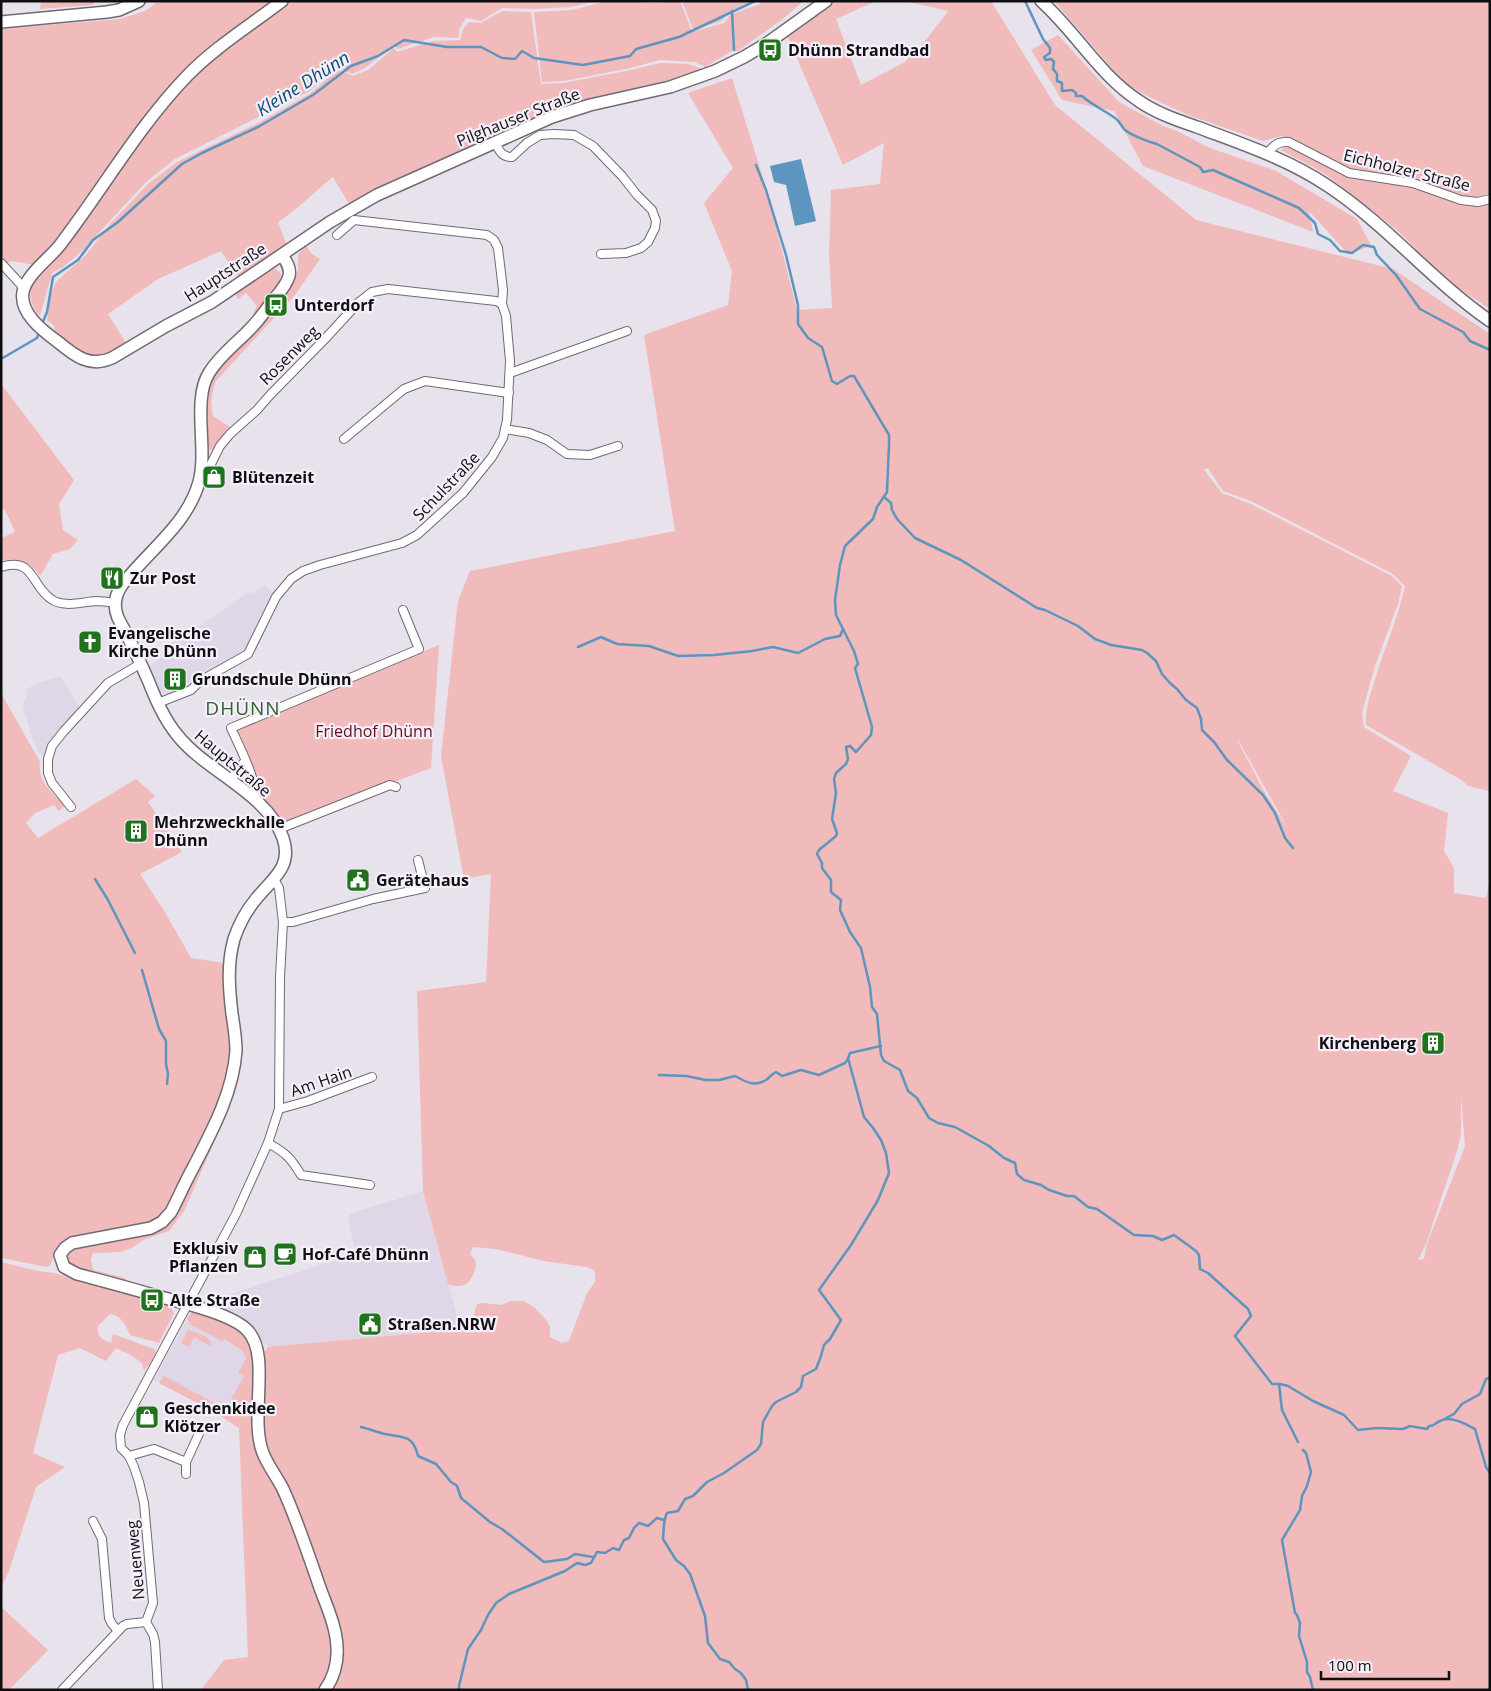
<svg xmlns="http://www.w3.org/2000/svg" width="1491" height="1691" font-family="'Open Sans',sans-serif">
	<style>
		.built { fill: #dfd6e7 }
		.green { fill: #f1babb; fill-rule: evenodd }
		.water { fill: #5d95bf }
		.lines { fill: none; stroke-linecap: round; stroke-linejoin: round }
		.stream { stroke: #5d95bf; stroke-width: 2.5 }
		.minor-casing { stroke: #6f6a73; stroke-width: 10 }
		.secondary-casing { stroke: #6f6a73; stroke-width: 14 }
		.minor { stroke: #fff; stroke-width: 8 }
		.secondary { stroke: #fff; stroke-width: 11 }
		.labels { text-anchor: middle; stroke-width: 4.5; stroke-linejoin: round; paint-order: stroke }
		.poi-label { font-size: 16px; font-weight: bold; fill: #0f0e11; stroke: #f5effa; text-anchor: start }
		.street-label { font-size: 16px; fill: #0f0e11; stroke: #f5effa }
		.park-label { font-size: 16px; fill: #640f1f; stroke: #f5effa }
		.water-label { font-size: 18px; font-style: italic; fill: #0a4e78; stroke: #f5effa }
		.quarter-label { font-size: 19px; letter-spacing: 1px; fill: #2f622c; stroke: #f5effa }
	</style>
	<rect width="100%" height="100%" fill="#e8e2ec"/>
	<!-- built -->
	<g class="built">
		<path d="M265,585L273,592L244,651L192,680L187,683V686L167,695L159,692L147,668L167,653L166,651L172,643L218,614L248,592L251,594Z"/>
		<path d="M60,676L80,708L52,740L44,758L39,752L34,742L29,727L23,706L25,698L28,694L25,690L36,684Z"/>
		<path d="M423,1191L459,1323L431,1332L268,1347L257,1336L214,1309L219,1298L356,1253L350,1229L349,1214Z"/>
		<path d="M190,1314L249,1340L239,1428L211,1410L154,1380Z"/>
	</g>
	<!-- green -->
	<g class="green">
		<path d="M41,1H95L93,5L40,9Z"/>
		<path d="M159,1H274L161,98L55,242L35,265L12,261L5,264L1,259V29L120,19L145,11Z"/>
		<path d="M289,1H597L571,7L535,9L502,8L481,21L466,18L460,28L458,38L434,37L398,49L394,45L365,68L352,74L337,67L310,91L175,159L146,182L82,251L63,267L52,273L40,316C30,305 28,295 33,281L149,129L186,83L205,66Z"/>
		<path d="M608,1L658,3L660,1H680L692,32L724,23L730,15L760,4V1H803L784,18L738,51H732L705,67L695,62L660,60L630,68L564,81L542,82L534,12L572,10Z"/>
		<path d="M682,1H751L728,12L723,20L719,22L693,29Z"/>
		<path d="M834,1H876L836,19L861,85L905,62L929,36L948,11L905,1H991L1055,105L1196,220L1393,269L1490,334V791L1468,786L1463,781L1366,725C1365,710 1369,698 1374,683C1383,651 1398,619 1405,586L1393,574L1251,501L1223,491L1208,468L1204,470L1222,493L1251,504L1392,576L1402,586L1398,604L1375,666L1362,713L1364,727L1411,756L1393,791L1448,813L1444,851L1454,868V893L1486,898L1490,878V1690H331L333,1652C330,1667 328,1678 316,1690H201L224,1660L248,1657L239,1428L211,1410L159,1383L164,1376L226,1409L244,1376L238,1373L246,1359L243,1351L224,1339L222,1341L190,1324L187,1318L194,1310L211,1316L241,1330L262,1356L268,1347L431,1332L472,1321L477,1304L483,1303L501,1305L511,1301H523L534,1307L547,1321L550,1327V1337L562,1343L569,1341L587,1293L595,1282V1272L592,1269L586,1267L544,1261L496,1249L473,1247L470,1254C473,1257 476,1260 476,1264C476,1271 470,1283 464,1285C459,1287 453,1286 448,1284L423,1191L417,991L486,982L491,874L464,879L441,756L458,601L470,571L675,531L644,335L728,305L732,271L704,203L733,168L688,93L732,78L767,191L797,310L832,308L829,255L831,190L880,184L884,143L843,165L787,35L805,24L829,4ZM1237,740H1238L1290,832L1264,791ZM1461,1097L1465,1146L1427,1244L1424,1259L1418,1260L1426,1244L1457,1151L1461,1135Z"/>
		<path d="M1054,1H1490V193L1477,197L1462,196L1411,179L1363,173L1346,168L1332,161L1295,139L1281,136L1263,141L1188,115L1141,93L1127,83L1109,65Z"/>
		<path d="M502,11L531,12L541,84L564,83L631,70L660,63L688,64L702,69L678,78L587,99L546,113L385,184L349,204L333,177C314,192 298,209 278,222L287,246L239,278L221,251L158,279L108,314L126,343C119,347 111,354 102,356C85,360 65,341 53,331L55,327L49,321L47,322L50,297L56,282L86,255L110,224L149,183L177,162L262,121L311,93L338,69L353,76L368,70L394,48L397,52L433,41L460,40L463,29L469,22L481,23Z"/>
		<path d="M1058,35L1119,102L1163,126L1177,131L1210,148L1276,171L1357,219L1371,245L1349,255L1309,211L1313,232L1143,166L1114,111L1062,100L1031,50Z"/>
		<path d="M1285,146H1289L1320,163L1354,178L1418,188L1460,204L1471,206H1479L1490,204V309L1448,281L1399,232L1344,188L1322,172L1281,150Z"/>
		<path d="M306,246L312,254L320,259L295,295L216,381C212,390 210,405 213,416L230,427L219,440L213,451L208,449V417L205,413L207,391L213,375L252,331L255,333L294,282L298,270V254Z"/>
		<path d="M276,269L281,274L278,285L255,314L253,313L257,306L246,293L238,299L235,293L269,270Z"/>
		<path d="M1,384L74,480L59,504L63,530L78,540L70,549L53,554L40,576C30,561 18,559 1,560V538L15,532L5,510L1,509Z"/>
		<path d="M439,645L431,768L284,824L260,796L255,774L237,734L238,729L307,699Z"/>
		<path d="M1,693L40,762C37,781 52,793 65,805L59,811L54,805L35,813L26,823L38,838L136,779L155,796L148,802L182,852L140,874L163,909L191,958L225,963L236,1083L227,1113L184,1211L169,1231L143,1240L132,1248L120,1252L93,1253L91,1260L93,1270L125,1278L128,1281L87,1273L69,1263L67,1254L73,1247L149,1233L171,1205L154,1222L67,1240C55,1246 55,1254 50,1266L47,1267L1,1258Z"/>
		<path d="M1,1262L38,1271L54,1273L166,1305L171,1307L174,1313L159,1343L130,1335C126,1325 121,1315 110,1314L98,1326C96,1336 102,1340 111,1343L113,1334L154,1349L156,1352L149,1366L148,1365L144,1371L142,1363L131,1355L116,1348L106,1361L80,1348L58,1355L33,1453L65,1467L36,1487L9,1571L1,1588Z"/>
		<path d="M188,1330C197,1333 211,1335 211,1346L194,1337L189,1347L181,1343Z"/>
		<path d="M1,1607L48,1650L9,1690H1Z"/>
	</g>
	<!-- water -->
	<path class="water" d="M801,159L816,221L795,226L786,185L774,182L770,166Z"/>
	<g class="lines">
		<!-- stream -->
		<g class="stream">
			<path d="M1025,1L1043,39L1050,48V53L1044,57L1046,60L1051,59L1054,62L1053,69L1057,74V81L1062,83V91L1072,90L1076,93V96H1082C1092,105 1104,110 1115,118C1120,121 1121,126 1125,130C1131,135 1149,142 1157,144L1200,167L1203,172L1213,170L1299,208L1315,223L1318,234L1330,240L1340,251L1352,253L1363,245L1374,247L1377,255L1396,275L1420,309L1463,332L1470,341L1490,350"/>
			<path d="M732,11L734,50"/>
			<path d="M756,165L766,190L786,255L798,305V324L808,338L822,347L832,381L837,384L850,376H854L889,435V444L887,492L877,507L873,519L845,546L840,565L835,600L836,615L854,651L858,664L855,668L872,727L871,735L856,752L850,746L846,747L848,759L846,764L836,773L834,779L836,793L832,819L837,833L836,836L819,850L817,854L822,863V868L831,880V892L841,900L840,910L850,932L861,948L870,987L872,1007L877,1014L881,1055L884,1061L900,1070L908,1091L917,1098L929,1118L938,1123L955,1127L989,1146L1004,1158L1015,1163L1017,1174L1024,1180L1041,1185L1049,1190L1067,1196H1074L1088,1207L1097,1209L1134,1235L1153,1236L1162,1240L1174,1235L1196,1251L1199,1255L1200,1269L1208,1273L1248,1309L1251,1316L1235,1336L1272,1384H1279L1282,1410L1298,1442"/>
			<path d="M42,324L47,312L53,277L78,260L93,240L118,222L182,164L202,153L258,127L313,95L351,66L378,56L404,40L447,47H481L502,58L515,59L522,51L534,58L583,65L630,56L636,49L679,37L755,1"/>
			<path d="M1,359L37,338L39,332"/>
			<path d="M884,497L891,503L892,510L897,519L915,538L961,560L1037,608L1045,610L1078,626L1095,639L1111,645L1142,650L1147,653L1156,661L1162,674L1170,683L1177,689L1186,700L1197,708L1201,719L1202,730L1214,742L1227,760L1263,795L1275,813L1285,838L1293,848"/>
			<path d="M578,647L601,637L617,644L649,646L678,656L714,655L752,651L773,647L798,653L825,639L840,636L843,629"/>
			<path d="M95,879L108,900L135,953"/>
			<path d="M142,970L159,1029L166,1041V1064L168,1074L167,1084"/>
			<path d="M659,1075L686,1076L706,1080H719L735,1076C746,1082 754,1087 766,1080C770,1077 772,1074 776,1072L782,1076L801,1070L819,1075L845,1063L848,1059"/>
			<path d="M1280,1384L1288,1386L1313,1401L1344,1415L1358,1430L1377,1428L1403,1429L1410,1426L1427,1429L1429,1426C1435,1426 1435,1423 1440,1421C1450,1415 1466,1424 1475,1429L1486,1467L1490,1473"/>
			<path d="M1446,1418L1454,1414L1462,1404L1480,1394L1486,1379L1490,1377"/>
			<path d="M361,1427C369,1429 377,1432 385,1434C403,1438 413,1434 418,1456L436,1464L451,1482L457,1486L461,1498L490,1522L502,1529L544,1562L567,1559L575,1554L593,1557"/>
			<path d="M1303,1450L1306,1453L1311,1472L1307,1486L1302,1496L1300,1510L1282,1540L1295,1613L1297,1615L1300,1623L1299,1636L1307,1662V1672L1310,1677L1313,1690"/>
			<path d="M459,1690V1686L468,1649L481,1630L488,1615L496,1603L509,1594L565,1571L577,1563L585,1565L591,1563L597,1552L605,1553L613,1548L619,1550L624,1540L629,1538L634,1528L639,1523L648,1526L657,1518L664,1520"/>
			<path d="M748,1690L746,1680L741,1673L735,1669L729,1662L720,1659L708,1643L705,1616L690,1574L684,1566L676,1560L663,1539C664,1529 663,1521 667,1513L678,1511L685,1499L693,1496L707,1482L724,1473L757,1450L761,1444L763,1422L772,1406L776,1402L796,1392L801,1387L803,1376L816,1369L821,1356L824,1345L830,1339L841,1320L819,1290L851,1245L878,1200L889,1173L886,1153L881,1140L873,1128L864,1117L848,1058L850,1053L881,1046"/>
		</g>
		<!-- minor casing -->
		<g class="minor-casing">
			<g id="minor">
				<path d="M495,142C499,150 501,157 512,157L527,143L540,135L554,134L574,135L593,146L622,176L637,195L652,210L656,221L655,228L648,242L641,248L626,253L601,254"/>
				<path d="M1268,153C1273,145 1279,141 1289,142L1349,173L1413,183L1461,200L1478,202L1490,199"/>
				<path d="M1,263L24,288"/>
				<path d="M510,373L627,331"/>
				<path d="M505,429L529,433L547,440L567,454L590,455L618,446"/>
				<path d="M344,439L404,389L425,381L509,393"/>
				<path d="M201,468L210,466L220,446L230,434L257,410L270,395L324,340L358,303L372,292L388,289L496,301L502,304"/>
				<path d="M1,567C34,556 31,586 51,599C64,608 81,602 96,601C102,601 109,602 115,603"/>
				<path d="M158,703L191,690L200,681L248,654L276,597L291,579L303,571L320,565L402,543L417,535L463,493L492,457L503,438L507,420L510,361L506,316L502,304L503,290L498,248L494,240L487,235L354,220L337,235"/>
				<path d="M231,779L245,761"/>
				<path d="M254,800C260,785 238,744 231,728L419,649L403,610"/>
				<path d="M71,807L52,783L48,773V759L52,746L64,731L108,683L140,664"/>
				<path d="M279,829L385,787L390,785L396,787"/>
				<path d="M283,922H293L373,899L425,888L418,860"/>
				<path d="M279,1109L308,1101L372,1077"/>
				<path d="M268,1143C286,1153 291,1158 301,1175L370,1185"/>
				<path d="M129,1456L154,1449L186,1462L202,1427"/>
				<path d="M186,1462V1474"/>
				<path d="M93,1521L102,1539L109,1618L112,1624L118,1631"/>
				<path d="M62,1690L123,1626L127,1624L146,1622"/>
				<path d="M158,1690L155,1642L153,1634L146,1622L153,1603L144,1503L139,1482L134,1467L129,1456L121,1448L120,1435L123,1425L236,1214L268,1143L279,1109L280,977L283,922L279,888L274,879"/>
			</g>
		</g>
		<!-- secondary casing -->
		<g class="secondary-casing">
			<g id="secondary">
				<path d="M282,1C251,25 215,47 187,76C138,127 103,189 60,245C49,259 26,275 23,292C19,313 43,331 58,342C75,356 90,368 112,358L166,326L212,302L330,222L377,195L552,117L590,105L670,87L715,71L744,57L766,44L826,1"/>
				<path d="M1041,1C1076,32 1099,75 1139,101C1156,113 1177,120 1197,127C1242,144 1288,159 1328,186C1387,225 1432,281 1490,321"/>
				<path d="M1,22L107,12L119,10L139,1"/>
				<path d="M282,255C286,261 291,268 289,276C287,284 280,292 275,298C267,308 260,319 251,328C237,343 220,355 209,373C192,400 208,449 199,482C187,525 148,551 122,585C115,595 113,606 118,618C129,638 139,659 148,680C156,700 164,719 178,736C207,772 267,793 283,838C293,867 272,879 256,899C246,911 239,924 234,939C227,964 229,988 232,1014C234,1026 236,1038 236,1051C233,1093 212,1131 193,1168C185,1182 179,1197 171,1212L162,1222L151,1228L72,1243L65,1248L60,1255L64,1267L77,1274C103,1281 130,1288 157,1296C180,1302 233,1314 248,1331C271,1356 249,1418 263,1453C268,1466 277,1477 283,1489C297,1520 308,1553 319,1585C326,1605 336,1625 337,1647C338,1662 334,1677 325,1690"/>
			</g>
		</g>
		<!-- minor -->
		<use href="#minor" class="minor"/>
		<!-- secondary -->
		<use href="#secondary" class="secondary"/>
	</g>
	<!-- icons -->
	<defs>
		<g id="bus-square" transform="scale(1.25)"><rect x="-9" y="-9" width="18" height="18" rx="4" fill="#20731c" stroke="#f5effa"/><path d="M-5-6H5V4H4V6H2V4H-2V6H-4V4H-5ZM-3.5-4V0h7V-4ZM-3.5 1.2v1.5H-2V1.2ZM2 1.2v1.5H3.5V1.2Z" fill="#fff"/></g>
		<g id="shop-square" transform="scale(1.25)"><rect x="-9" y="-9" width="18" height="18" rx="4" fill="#20731c" stroke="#f5effa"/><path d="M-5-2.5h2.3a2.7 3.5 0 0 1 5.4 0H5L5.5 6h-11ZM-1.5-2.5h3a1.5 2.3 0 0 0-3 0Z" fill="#fff"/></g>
		<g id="restaurant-square" transform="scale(1.25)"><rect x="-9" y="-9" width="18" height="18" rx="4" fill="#20731c" stroke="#f5effa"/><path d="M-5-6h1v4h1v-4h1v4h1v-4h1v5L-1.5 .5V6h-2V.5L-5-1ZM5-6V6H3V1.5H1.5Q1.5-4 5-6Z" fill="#fff"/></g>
		<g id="church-square" transform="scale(1.25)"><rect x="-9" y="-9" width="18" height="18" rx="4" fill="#20731c" stroke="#f5effa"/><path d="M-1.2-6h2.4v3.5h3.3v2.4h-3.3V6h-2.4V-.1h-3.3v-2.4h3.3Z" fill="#fff"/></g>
		<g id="building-square" transform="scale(1.25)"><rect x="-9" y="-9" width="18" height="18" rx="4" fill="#20731c" stroke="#f5effa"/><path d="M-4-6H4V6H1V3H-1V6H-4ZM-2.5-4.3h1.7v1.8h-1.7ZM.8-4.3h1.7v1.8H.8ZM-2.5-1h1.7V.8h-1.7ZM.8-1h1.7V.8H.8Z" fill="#fff"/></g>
		<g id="civic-square" transform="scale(1.25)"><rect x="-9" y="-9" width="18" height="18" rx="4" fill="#20731c" stroke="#f5effa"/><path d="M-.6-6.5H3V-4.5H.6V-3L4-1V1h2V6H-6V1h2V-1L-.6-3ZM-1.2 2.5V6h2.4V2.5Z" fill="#fff"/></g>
		<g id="cafe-square" transform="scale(1.25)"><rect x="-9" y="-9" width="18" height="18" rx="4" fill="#20731c" stroke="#f5effa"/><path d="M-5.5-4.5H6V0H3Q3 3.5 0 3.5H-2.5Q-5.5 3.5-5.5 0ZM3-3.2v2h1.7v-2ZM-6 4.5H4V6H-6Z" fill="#fff"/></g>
	</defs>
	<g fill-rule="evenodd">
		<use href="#bus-square" x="770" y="50"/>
		<use href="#bus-square" x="276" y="305"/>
		<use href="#shop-square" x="214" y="477"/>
		<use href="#restaurant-square" x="112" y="578"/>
		<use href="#church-square" x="90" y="642"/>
		<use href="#building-square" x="175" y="679"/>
		<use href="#building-square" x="136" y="831"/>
		<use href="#civic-square" x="358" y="880"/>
		<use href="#building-square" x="1433" y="1043"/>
		<use href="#cafe-square" x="285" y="1254"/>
		<use href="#shop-square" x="255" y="1257"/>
		<use href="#bus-square" x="152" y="1300"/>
		<use href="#civic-square" x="370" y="1324"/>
		<use href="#shop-square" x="147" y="1417"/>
	</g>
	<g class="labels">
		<!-- poi labels -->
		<g class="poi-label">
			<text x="788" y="56">Dhünn Strandbad</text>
			<text x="294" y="311">Unterdorf</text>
			<text x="232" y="483">Blütenzeit</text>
			<text x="130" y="584">Zur Post</text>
			<text x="108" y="639">Evangelische<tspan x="108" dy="18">Kirche Dhünn</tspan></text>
			<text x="192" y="685">Grundschule Dhünn</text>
			<text x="154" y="828">Mehrzweckhalle<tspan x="154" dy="18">Dhünn</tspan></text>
			<text x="376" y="886">Gerätehaus</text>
			<text x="1416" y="1049" text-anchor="end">Kirchenberg</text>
			<text x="238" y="1254" text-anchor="end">Exklusiv<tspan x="238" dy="18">Pflanzen</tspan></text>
			<text x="302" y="1260">Hof-Café Dhünn</text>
			<text x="170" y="1306">Alte Straße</text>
			<text x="388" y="1330">Straßen.NRW</text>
			<text x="164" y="1414">Geschenkidee<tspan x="164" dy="18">Klötzer</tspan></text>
		</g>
		<!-- street labels -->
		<g class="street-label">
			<text transform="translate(518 117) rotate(-22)" y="6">Pilghauser Straße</text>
			<text transform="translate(1407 170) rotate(14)" y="6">Eichholzer Straße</text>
			<text transform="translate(225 272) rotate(-33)" y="6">Hauptstraße</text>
			<text transform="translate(289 355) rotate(-45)" y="6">Rosenweg</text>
			<text transform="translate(446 486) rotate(-46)" y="6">Schulstraße</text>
			<text transform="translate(233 763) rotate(40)" y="6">Hauptstraße</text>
			<text transform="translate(321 1081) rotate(-19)" y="6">Am Hain</text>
			<text transform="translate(135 1560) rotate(-95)" y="6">Neuenweg</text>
		</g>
		<!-- park labels -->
		<g class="park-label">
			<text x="374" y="737">Friedhof Dhünn</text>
		</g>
		<!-- water labels -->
		<g class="water-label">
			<text transform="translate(303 84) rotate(-32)" y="6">Kleine Dhünn</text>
		</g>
		<!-- quarter labels -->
		<g class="quarter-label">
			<text x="243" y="715">DHÜNN</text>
		</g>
	</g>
	<!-- border -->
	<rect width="1491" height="1691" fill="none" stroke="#0f0e11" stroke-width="5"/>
	<!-- scale -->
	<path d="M1321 1671v8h128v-8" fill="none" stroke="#0f0e11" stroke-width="2.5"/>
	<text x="1328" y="1671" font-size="15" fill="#0f0e11" stroke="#f5effa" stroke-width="4" paint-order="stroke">100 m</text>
</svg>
